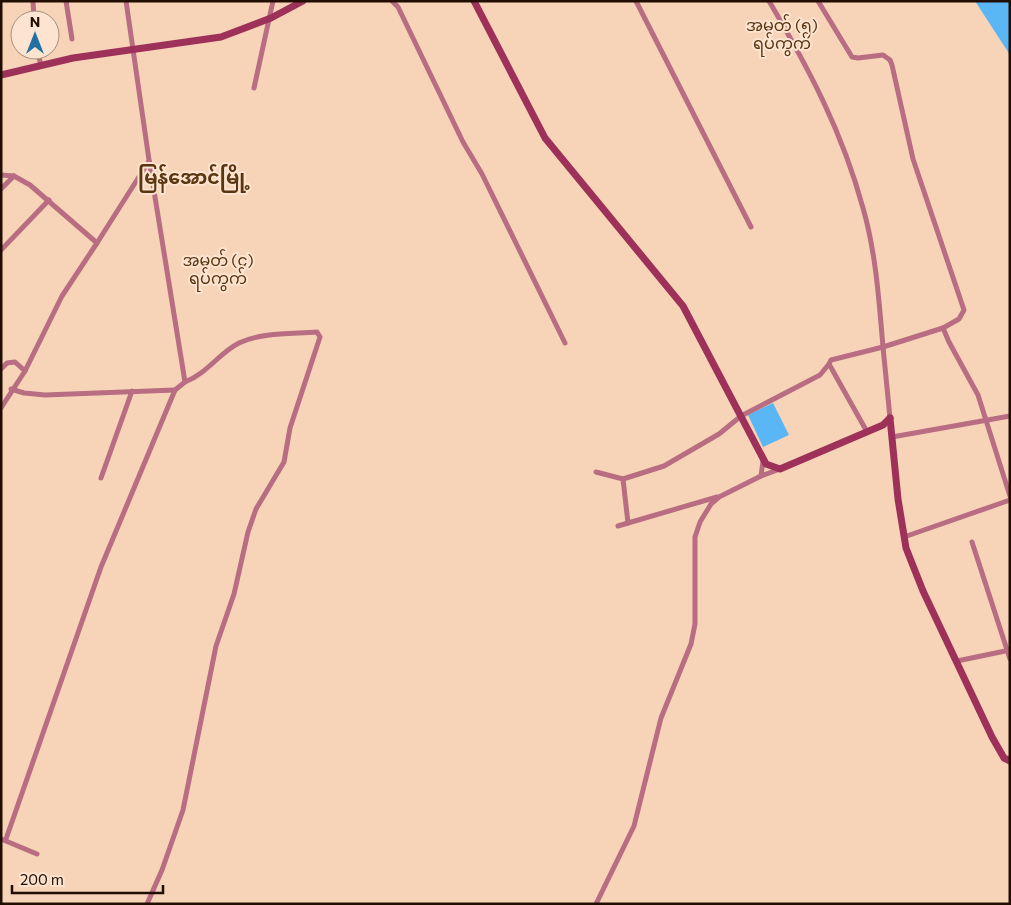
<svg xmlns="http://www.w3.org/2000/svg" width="1011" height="905" font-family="Commissioner,'Noto Sans Myanmar',sans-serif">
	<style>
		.water { fill: #5bb6f5 }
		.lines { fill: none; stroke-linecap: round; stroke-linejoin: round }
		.street { stroke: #b86d83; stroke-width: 5 }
		.secondary { stroke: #9e3159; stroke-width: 7 }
		.labels { text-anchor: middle; stroke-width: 4; stroke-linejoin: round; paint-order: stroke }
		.quarter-label { font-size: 16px; fill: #5a350f; stroke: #fce4d1 }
		.district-label { font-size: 19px; font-weight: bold; fill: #5a350f; stroke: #fce4d1 }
	</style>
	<rect width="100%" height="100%" fill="#f7d4b7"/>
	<!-- water -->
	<g class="water">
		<path d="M975,1H1010V55Z"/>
		<path d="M773,403L789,435L763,447L748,415Z"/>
	</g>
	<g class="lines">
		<!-- street -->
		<g class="street">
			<path d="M33,1L34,20"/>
			<path d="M66,1L72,39"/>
			<path d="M126,1L149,160L185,382C209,372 219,353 239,343C262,332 292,334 317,332L320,337L290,428L284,462L256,509L248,532L234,594L216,646L183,810L162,870L147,904"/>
			<path d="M392,1L398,7L463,142L482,174L565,343"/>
			<path d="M636,1L751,227"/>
			<path d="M769,1C809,69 842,131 863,208C876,253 879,301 883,347L831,360L829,364L866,430"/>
			<path d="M818,1L852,57L858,58L883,55L890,60L892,65L913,159L964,310L959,319L943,328L949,342L978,395L1010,496"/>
			<path d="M37,50L41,65"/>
			<path d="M254,88L273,1"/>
			<path d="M1,175L14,176L30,185L97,243L62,296L25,371"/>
			<path d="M1,189L14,176"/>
			<path d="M97,243L149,161"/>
			<path d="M1,250L49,200"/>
			<path d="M1,369L7,363L15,362L25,371L1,408"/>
			<path d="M11,389L24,393L45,395L175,390"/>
			<path d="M890,418L883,347L943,328"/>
			<path d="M892,437L1010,416"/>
			<path d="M763,461L761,476L780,469"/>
			<path d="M596,472L623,479L664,466L719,434L741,416L820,375L829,364"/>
			<path d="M101,478L132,391"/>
			<path d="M623,479L628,523L717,497"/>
			<path d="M618,526L628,523"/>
			<path d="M904,537L1010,500"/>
			<path d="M972,542L1010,659"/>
			<path d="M957,661L1010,650"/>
			<path d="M1,839L37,854"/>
			<path d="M6,839L101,567L175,390L185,382"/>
			<path d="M596,904L634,826L661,718L691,644L695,624V537L700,522L711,504L719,497L761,476"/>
		</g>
		<!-- secondary -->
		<g class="secondary">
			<path d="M474,1L545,138L683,306L766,464L780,469L883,425L890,418"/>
			<path d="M1,75L73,58L221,37L271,18L303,1"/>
			<path d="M890,418L898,499L906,548L923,591L992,737L1004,758L1010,761"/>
		</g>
	</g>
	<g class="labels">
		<!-- quarter labels -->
		<g class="quarter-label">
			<text x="782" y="31">အမှတ် (၅)<tspan x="782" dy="18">ရပ်ကွက်</tspan></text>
			<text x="218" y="266">အမှတ် (၄)<tspan x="218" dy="18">ရပ်ကွက်</tspan></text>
		</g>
		<!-- district labels -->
		<g class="district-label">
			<text x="194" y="184">မြန်အောင်မြို့</text>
		</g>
	</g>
	<!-- border -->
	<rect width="1011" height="905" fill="none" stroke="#220e00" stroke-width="5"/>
	<!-- north arrow -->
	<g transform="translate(35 35)"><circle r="24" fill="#fce4d1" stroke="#a58e7d"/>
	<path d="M0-4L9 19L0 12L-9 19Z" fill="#2371a3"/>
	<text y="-8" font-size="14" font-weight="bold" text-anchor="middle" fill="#220e00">N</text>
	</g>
	<!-- scale -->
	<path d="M12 885v8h151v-8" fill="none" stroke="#220e00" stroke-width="2.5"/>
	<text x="20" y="885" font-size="15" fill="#220e00" stroke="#fce4d1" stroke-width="4" paint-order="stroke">200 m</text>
</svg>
